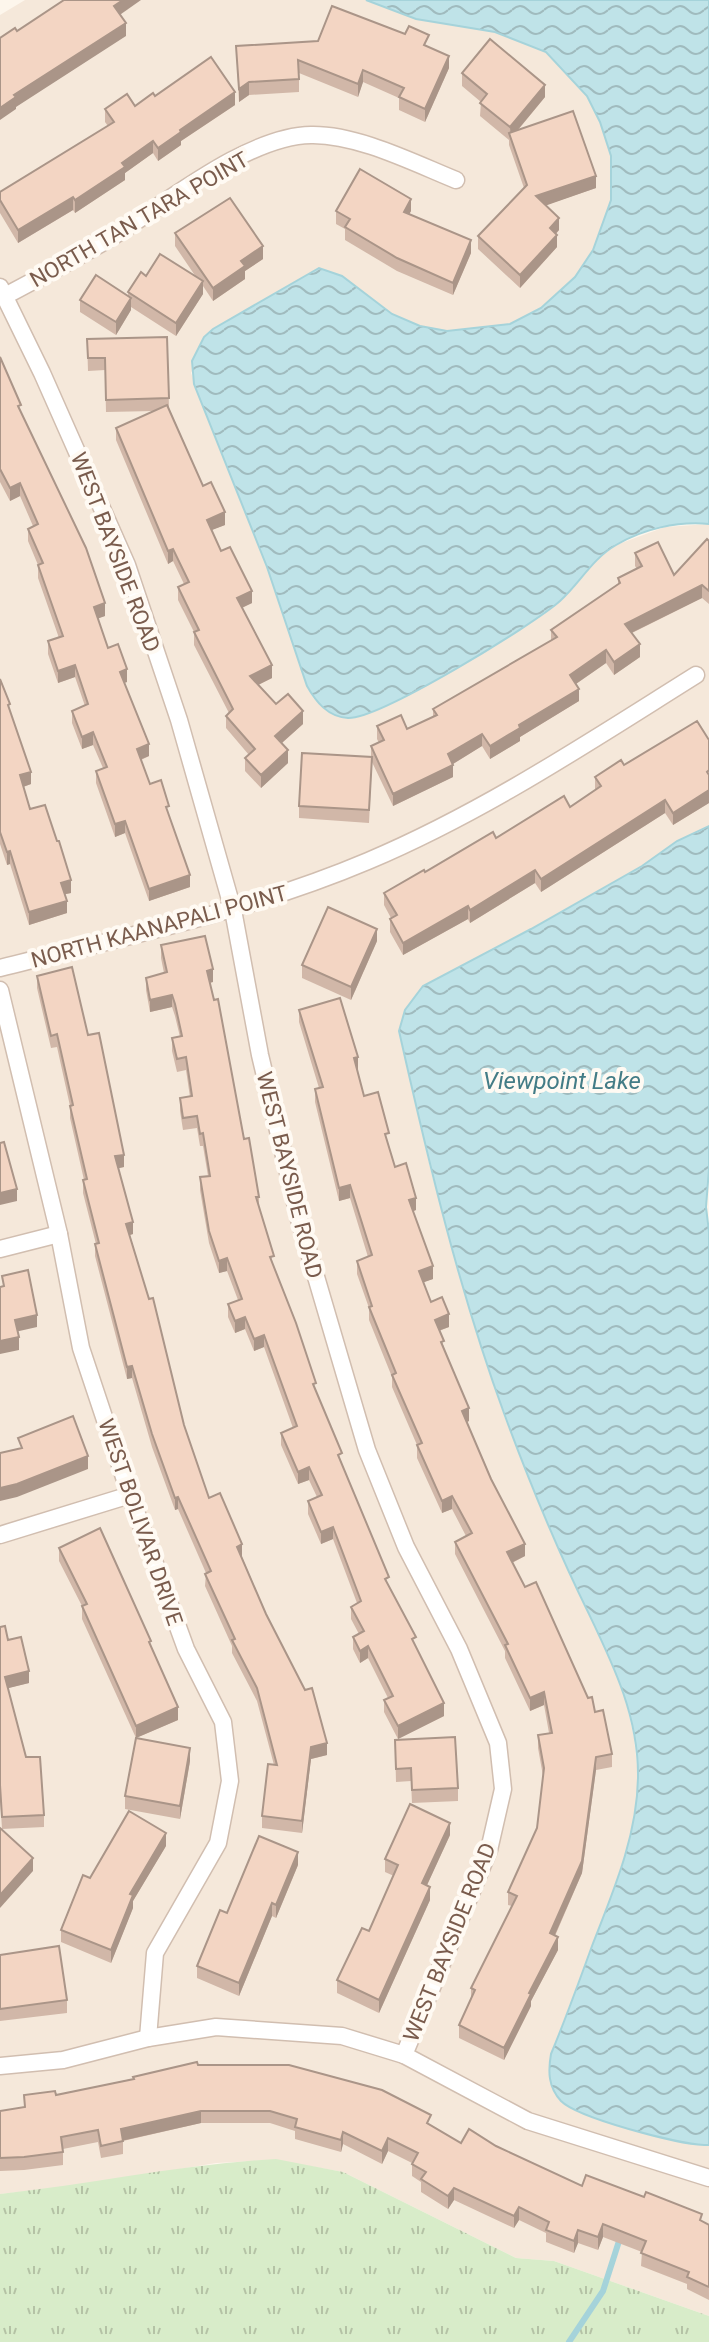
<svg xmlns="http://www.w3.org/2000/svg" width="709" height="2342" font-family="Roboto,sans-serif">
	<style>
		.residential { fill: #f5e8da }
		.grass { fill: url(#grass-tufts) }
		.water { fill: url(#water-waves); stroke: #a5d3da; stroke-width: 2 }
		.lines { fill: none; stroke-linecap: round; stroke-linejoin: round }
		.stream { stroke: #a5d3da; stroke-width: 6 }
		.street-casing { stroke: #d1beb0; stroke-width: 19 }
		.street { stroke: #fff; stroke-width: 16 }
		.wall { fill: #d1b7a8 }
		.shaded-wall { fill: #aa9588 }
		.building { fill: #f3d5c3; stroke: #aa9588; stroke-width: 2 }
		.labels { text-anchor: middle; stroke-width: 8; stroke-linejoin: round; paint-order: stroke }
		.street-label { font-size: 22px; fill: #7a5c4d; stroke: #fffaf3 }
		.water-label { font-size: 24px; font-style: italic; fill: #437c86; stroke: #fffaf3 }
	</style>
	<defs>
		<pattern id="grass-tufts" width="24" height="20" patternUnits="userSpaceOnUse" patternTransform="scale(2)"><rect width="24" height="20" fill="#d8ecc9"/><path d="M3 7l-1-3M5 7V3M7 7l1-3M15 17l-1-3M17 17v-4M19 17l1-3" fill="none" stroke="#b4c2a5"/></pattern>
		<pattern id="water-waves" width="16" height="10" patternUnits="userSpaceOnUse" patternTransform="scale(2)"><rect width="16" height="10" fill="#bfe3e8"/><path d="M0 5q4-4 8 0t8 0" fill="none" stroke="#a0bbbe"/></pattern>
	</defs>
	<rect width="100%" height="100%" fill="#fdf6ec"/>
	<!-- residential -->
	<path class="residential" d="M25,0H366L416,19L495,32L546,52L568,72L587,96L600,122L611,156V200L593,250L575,277L541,308L510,324L447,331L420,326L392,314L319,268L213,329L191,373L267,567L307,686L314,699L335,715L348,718L376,711L472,658L538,618L562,600L592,564L616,545L665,527L709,524V826L677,841L642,866L531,929L423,986L399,1031L432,1176L504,1416L587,1611L607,1648L622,1684L634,1738L638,1775L636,1821L612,1894L551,2054L651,2134L686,2143L709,2145V2316L554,2261L516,2258L343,2172L276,2160L216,2163L78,2186L0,2194V15Z"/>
	<!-- grass -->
	<path class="grass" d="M276,2159L343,2172L516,2258L554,2261L709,2316V2342H0V2194C93,2184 183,2164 276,2159Z"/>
	<!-- water -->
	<g class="water">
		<path d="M366,0H709V524C677,521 643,529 616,545C592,559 580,583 560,601C533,625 380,719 348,718C328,717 316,702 307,686L267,567L194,384L192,361L204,337L213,329L319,268L342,276L392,314L420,326L447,331L510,324L541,308L575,277L593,250L611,200V156L600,122L587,96L546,52L495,32L416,19Z"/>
		<path d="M709,826V1169L706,1207L709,1232V2145H704C677,2144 578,2118 561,2101C548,2087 548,2071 551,2054C566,2018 579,1982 592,1946C613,1892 637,1837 638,1778C639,1717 613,1664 588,1612C557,1549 529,1481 505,1416C459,1291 428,1160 399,1031L405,1010L423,986L531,929L642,866L677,841Z"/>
	</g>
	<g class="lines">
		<!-- stream -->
		<path class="stream" d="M569,2342L603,2291L620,2238"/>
		<!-- street casing -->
		<g class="street-casing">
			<g id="street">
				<path d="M0,287L42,373L127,565L179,720L233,910L260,1055L299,1219L367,1450L406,1547L459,1649L498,1743L503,1789L489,1850L404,2055"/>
				<path d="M5,296C39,278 73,260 107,240C162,207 246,136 311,135C357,134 414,163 456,180"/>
				<path d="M0,968C124,937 250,911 368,861C484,812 589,742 696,675"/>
				<path d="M0,990L59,1234L81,1348L130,1495L186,1649L223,1722L230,1781L218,1843L155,1953L148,2038"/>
				<path d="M0,1249L59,1234"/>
				<path d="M0,1535L130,1495"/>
				<path d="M0,2066L63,2060L148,2038L216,2027L342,2036L404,2055L528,2121L709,2178"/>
			</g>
		</g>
		<!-- street -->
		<use href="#street" class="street"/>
	</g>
	<!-- wall -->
	<g class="wall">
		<path d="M236,46L429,47L449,68L425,122L399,110V98L363,82L358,97L299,73V92L249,95L239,102Z"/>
		<path d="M462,73L545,97L518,130L596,188L546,205L559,230L556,234L557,247L520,288L478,249V236L524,188L509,145V140L480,116L481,102L462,86Z"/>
		<path d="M155,96L235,105L181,141V145L158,161L153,153L125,173V180L75,213L73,210L18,243L0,213V192L108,126L105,122V109L135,106Z"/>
		<path d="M336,211H411L409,214L471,253L453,295L397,271L345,240V229L336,224Z"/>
		<path d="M175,233L263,259L245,271V279L213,301L203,286V294L176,336L131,307V310L116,335L80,312V300L128,295V292L146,276L196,277L175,246Z"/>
		<path d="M167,337L169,408L203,486L225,525L211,530L221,551L252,603L242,608L272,678L258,685L276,704L303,724L282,743L288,763L261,788L245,771V758L249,755L226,728V716L229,713L194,645V632L178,600V587L184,584L173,561L168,564L116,440V428L154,411L106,412L105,370L88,371L87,339Z"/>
		<path d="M0,357L21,412L105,616L98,618L108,648L127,682L124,683L149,756L141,760L150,784L169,817L190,887L149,901L125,833L115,837L96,783V771L103,768L93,745L82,749L72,723V711L85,706L75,677L58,683L48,654V641L59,638L38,578V565L28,541V529L33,526L20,496L10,501L0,482Z"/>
		<path d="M709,541V604L702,598L632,633L640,657L614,675L606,663L576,684L579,701L520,737V741L490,759L482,746L453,764V777L393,806L372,762L369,823L299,818V806L371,757V746L379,743L377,739V726L407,729L433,717V709L551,641V630L618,584V578L637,569L635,566V553L674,575Z"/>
		<path d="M0,679L10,710L31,784L23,787L30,809L71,893L65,894L67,913L29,925L10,864L7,865L0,844Z"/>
		<path d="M709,740V803L673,825L665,813L541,892L535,883L470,923L468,919L403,955L390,932V919L391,918L384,905V893L496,838L570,807L595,790V777L624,765Z"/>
		<path d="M377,941L351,1000L302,978V965Z"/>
		<path d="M161,945L213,982L210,983L244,1139L259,1197V1207L274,1268L316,1391L342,1464L389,1587L444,1716L398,1739L384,1712V1700L388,1698L368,1658L360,1663L353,1649V1637L359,1634L351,1619V1607L357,1603L333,1539L321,1544L308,1514V1501L317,1497L309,1480L298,1484L281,1445V1433L293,1428L264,1347L254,1351L245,1329L235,1333L228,1317V1304L238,1300L227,1271L219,1273L209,1243L200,1190V1177L208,1176L203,1146H200L197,1128L183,1130L180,1111V1098L190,1097L186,1070L177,1072L172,1051V1038L180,1037L175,1016L172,1007L150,1012L146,990V978L164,973L161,958Z"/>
		<path d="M37,976L88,1035L124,1167L118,1168L133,1234L130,1235L184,1425L209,1498L242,1557L327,1755L311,1759L302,1833L262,1828V1816L274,1765L257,1701L232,1653V1646L205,1586L206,1573L178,1509L175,1510L152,1447L132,1378L127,1379L95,1256V1244H96L83,1193V1180H84L70,1118V1106L57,1047L51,1048L37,988Z"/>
		<path d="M299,1010L358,1069L357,1070L364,1096L389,1146L395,1167L416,1210L413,1211L433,1279L423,1282L431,1302L449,1327L439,1331L444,1348L469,1421L467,1422L525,1556L512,1563L525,1587L595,1712L612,1754V1767L596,1770L582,1873L555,1936L558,1950L531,2001V2006L504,2060L459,2038V2025L471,2000V1988L512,1906L508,1905V1892L537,1828L543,1776L538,1748V1735L549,1733L544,1705L530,1711L505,1658V1651L455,1554V1542L466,1536L452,1509L442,1513L417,1458V1445L392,1387V1377L369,1320V1308L357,1274V1261L368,1257L350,1198L339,1201L315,1102V1089L319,1088L299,1022Z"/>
		<path d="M59,1548L151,1647L178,1720L136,1738L82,1619V1606L59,1561Z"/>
		<path d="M0,1627L8,1640L29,1683L8,1688L26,1757L44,1815V1827L2,1829L0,1796Z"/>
		<path d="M395,1740L458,1788V1801L412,1803L411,1781L396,1782Z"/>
		<path d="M190,1761L180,1819L125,1809V1796Z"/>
		<path d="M450,1835L427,1885L430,1900L379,2013L337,1993V1980L369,1931L394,1876L385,1872V1859Z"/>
		<path d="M166,1846L133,1901V1908L111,1963L61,1942V1930L90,1878Z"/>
		<path d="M298,1865L276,1918L272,1916L239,1996L197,1978V1966L227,1913Z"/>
		<path d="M0,1955L67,2000V2013L0,2021Z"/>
		<path d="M198,2065L431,2125L461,2143L496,2146L582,2186L709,2225V2300L687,2289V2284L641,2266L642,2252L603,2237L598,2250L578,2243L574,2253L546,2242V2233L519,2220L514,2228L454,2200L448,2209L421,2192V2182L412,2176V2163L388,2151L382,2164L343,2144L341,2152L295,2139V2131L270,2123H201L123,2141V2154L101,2158L98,2142L63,2149V2165L24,2170L0,2171V2111L24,2108V2095H56Z"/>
	</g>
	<!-- shaded-wall -->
	<g class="shaded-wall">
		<path d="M123,0H141L114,19V6Z"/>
		<path d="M126,23V36L16,107V109L0,120V108L14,95Z"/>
		<path d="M449,56V68L425,122V109Z"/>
		<path d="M363,70V82L358,97V84Z"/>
		<path d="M249,82V95L239,102V89Z"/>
		<path d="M545,85V97L511,138L510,127Z"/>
		<path d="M235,92V105L181,141V145L158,161V148L180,130Z"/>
		<path d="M153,141V153L125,173V180L75,213V200L122,163Z"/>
		<path d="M596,176V188L536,209V196Z"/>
		<path d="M73,197V210L18,243V230Z"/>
		<path d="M411,199V211L404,224V212Z"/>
		<path d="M559,218V230L550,240V228Z"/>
		<path d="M557,235V247L520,288V275Z"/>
		<path d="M471,240V253L453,295V283Z"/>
		<path d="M263,246V259L245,271V279L213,301V288L241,261Z"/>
		<path d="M203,281V294L176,336V323Z"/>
		<path d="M131,298V310L116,335V322Z"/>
		<path d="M20,483V496L10,501V488Z"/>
		<path d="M225,512V525L207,532V520Z"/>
		<path d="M173,549V561L168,564V551Z"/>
		<path d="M702,585V598L625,636V624Z"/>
		<path d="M252,591V603L237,610V598Z"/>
		<path d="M105,603V616L94,620V607Z"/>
		<path d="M640,644V657L614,675V662Z"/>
		<path d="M606,650V663L570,688V675Z"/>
		<path d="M75,665V677L58,683V671Z"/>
		<path d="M272,665V678L250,689V676Z"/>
		<path d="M127,669V682L120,684V672Z"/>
		<path d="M579,689V701L520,737V741L490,759V746L519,725Z"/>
		<path d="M303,711V724L275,749V736Z"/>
		<path d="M93,732V745L82,749V737Z"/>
		<path d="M482,734V746L448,767V754Z"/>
		<path d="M149,744V756L137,761V749Z"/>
		<path d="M288,750V763L261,788V775Z"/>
		<path d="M453,765V777L393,806V794Z"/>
		<path d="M31,772V784L20,788V775Z"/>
		<path d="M709,790V803L673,825V813Z"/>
		<path d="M665,800V813L541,892V879Z"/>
		<path d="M125,821V833L115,837V824Z"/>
		<path d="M10,851V864L7,865V852Z"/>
		<path d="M535,870V883L470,923V910Z"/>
		<path d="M190,875V887L149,901V889Z"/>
		<path d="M71,880V893L61,895V883Z"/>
		<path d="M67,901V913L29,925V912Z"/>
		<path d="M468,906V919L403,955V943Z"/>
		<path d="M377,929V941L351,1000V987Z"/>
		<path d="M213,969V982L207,983V971Z"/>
		<path d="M172,995V1007L150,1012V1000Z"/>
		<path d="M358,1057V1069L354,1070V1058Z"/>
		<path d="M124,1155V1167L115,1169V1156Z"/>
		<path d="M350,1185V1198L339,1201V1188Z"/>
		<path d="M17,1189V1201L0,1205V1193Z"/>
		<path d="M416,1198V1210L409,1213V1200Z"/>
		<path d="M133,1222V1234L126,1236V1224Z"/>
		<path d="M227,1258V1271L219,1273V1261Z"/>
		<path d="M433,1266V1279L419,1284V1271Z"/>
		<path d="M449,1314V1327L435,1332V1320Z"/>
		<path d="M37,1315V1327L15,1332V1320Z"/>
		<path d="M245,1317V1329L235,1333V1321Z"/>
		<path d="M264,1335V1347L254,1351V1339Z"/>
		<path d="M19,1337V1350L0,1354V1341Z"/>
		<path d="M132,1366V1378L127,1379V1367Z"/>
		<path d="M469,1408V1421L462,1424V1411Z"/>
		<path d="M88,1456V1469L17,1497L0,1501V1488Z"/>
		<path d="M309,1467V1480L298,1484V1472Z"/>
		<path d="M452,1496V1509L442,1513V1501Z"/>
		<path d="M178,1497V1509L175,1510V1498Z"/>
		<path d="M333,1527V1539L321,1544V1532Z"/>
		<path d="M242,1544V1557L237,1559V1547Z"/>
		<path d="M525,1544V1556L507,1565V1552Z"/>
		<path d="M368,1646V1658L360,1663V1651Z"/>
		<path d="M29,1671V1683L5,1689V1677Z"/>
		<path d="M544,1692V1705L530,1711V1698Z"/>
		<path d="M444,1703V1716L398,1739V1726Z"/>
		<path d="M178,1707V1720L136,1738V1726Z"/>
		<path d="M327,1743V1755L311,1759L302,1833V1821L311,1747Z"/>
		<path d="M190,1748V1761L180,1819V1806Z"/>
		<path d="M596,1757V1770L582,1873L550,1946V1933Z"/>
		<path d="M450,1823V1835L422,1896V1883Z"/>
		<path d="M166,1833V1846L133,1901V1908L111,1963V1950L130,1894Z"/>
		<path d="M298,1852V1865L276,1918V1905Z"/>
		<path d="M33,1858V1871L0,1908V1895Z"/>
		<path d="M430,1887V1900L379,2013V2000Z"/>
		<path d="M272,1903V1916L239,1996V1983Z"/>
		<path d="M558,1937V1950L531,2001V2006L504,2060V2048L529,1993Z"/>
		<path d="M201,2111V2123L121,2141V2129Z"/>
		<path d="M343,2132V2144L341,2152V2140Z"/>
		<path d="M388,2138V2151L382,2164V2151Z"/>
		<path d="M454,2188V2200L448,2209V2196Z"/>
		<path d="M519,2207V2220L514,2228V2216Z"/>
		<path d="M603,2224V2237L598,2250V2237Z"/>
		<path d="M578,2230V2243L574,2253V2241Z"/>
	</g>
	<!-- building -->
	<g class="building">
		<path d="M64,0H123L114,6L126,23L14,95L16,97L0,108V38L15,28L17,31Z"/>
		<path d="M332,6L405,34L409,26L429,35L424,45L449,56L425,109L399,97L404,88L363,70L358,84L298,60L299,79L249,82L239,89L236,46L318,41Z"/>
		<path d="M490,39L545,85L510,127L480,103L487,94L462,73Z"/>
		<path d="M211,57L235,92L180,130L181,132L158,148L153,141L122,163L125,167L75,200L73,197L18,230L0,200V192L114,122L105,109L127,94L135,106L153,93L155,96Z"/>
		<path d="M573,111L596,176L536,196L559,218L550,228L557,235L520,275L478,236L527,185L509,133Z"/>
		<path d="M360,169L411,199L404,212L471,240L453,283L397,258L345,227L350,219L336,211Z"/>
		<path d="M230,198L263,246L241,261L245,266L213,288L175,233Z"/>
		<path d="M160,254L203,281L176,323L128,292L141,272L146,276Z"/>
		<path d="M96,275L131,298L116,322L80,300Z"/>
		<path d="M167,337L169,398L106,400L105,358H88L87,339Z"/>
		<path d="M0,357L21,405L18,406L86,548L105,603L94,607L108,648L118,644L127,669L120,672L149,744L137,749L150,784L161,780L169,806L166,807L190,875L149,889L125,821L115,824L96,771L107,767L93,732L82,737L72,711L88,704L75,665L58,671L48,641L63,636L38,565L43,563L28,529L38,524L20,483L10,488L0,469Z"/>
		<path d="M167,405L203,486L211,482L225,512L207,520L221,551L230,547L252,591L237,598L272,665L250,676L276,704L288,694L303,711L275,736L288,750L261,775L245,758L255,749L226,716L233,709L194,632L199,630L178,587L189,582L173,549L168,551L116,428Z"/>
		<path d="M707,539L709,541V591L702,585L625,624L640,644L614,662L606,650L570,675L579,689L519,725L520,728L490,746L482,734L448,754L453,765L393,794L371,746L384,740L377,726L401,715L407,729L437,715L433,709L557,637L551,630L620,583L618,578L642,566L635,553L658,542L674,575Z"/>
		<path d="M0,679L10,704L8,705L31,772L20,775L30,809L45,805L57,841H59L71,880L61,883L67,901L29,912L10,851L7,852L0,832Z"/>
		<path d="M697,721L709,740V770L707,772L709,775V790L673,813L665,800L541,879L535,870L470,910L468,906L403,943L390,919L397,915L384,893L424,870L425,872L493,832L496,838L564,796L570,807L601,786L595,777L621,760L624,765Z"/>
		<path d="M302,753L372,757L369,810L299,806Z"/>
		<path d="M328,907L377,929L351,987L302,965Z"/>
		<path d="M205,936L213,969L207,971L214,1000L218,999L244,1139L249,1138L259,1197H256L274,1256L270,1257L296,1323L316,1383L313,1384L342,1453L338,1455L389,1577L385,1579L416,1637L412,1639L444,1703L398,1726L384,1700L393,1696L368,1646L360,1651L353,1637L364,1631L351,1607L361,1601L333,1527L321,1532L308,1501L322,1495L309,1467L298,1472L281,1433L297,1426L264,1335L254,1339L245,1317L235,1321L228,1304L242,1299L227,1258L219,1261L209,1231L200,1177L210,1176L203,1133L200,1134L197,1116L183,1118L180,1098L192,1096L186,1057L177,1059L172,1038L182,1036L175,1004L172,995L150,1000L146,978L167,972L161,945Z"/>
		<path d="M72,967L88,1035L99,1033L124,1155L115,1156L133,1222L126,1224L149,1299L153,1298L184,1425L209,1498L220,1493L242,1544L237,1547L266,1614L305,1690L312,1688L327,1743L311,1747L302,1821L262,1816L268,1764L277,1765L257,1688L232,1640L235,1639L205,1574L211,1571L178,1497L175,1498L152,1434L132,1366L127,1367L95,1244L99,1243L83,1180L87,1179L70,1106L73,1105L57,1034L51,1036L37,976Z"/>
		<path d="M340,998L358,1057L354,1058L364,1096L378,1092L389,1133L385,1134L395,1167L406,1163L416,1198L409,1200L433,1266L419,1271L431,1302L442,1297L449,1314L435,1320L444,1341L441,1342L469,1408L462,1411L491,1479L525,1544L507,1552L525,1587L536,1582L588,1698L592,1697L595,1712L603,1710L612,1754L596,1757L582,1861L550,1933L558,1937L529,1993L531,1994L504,2048L459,2025L475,1990L471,1988L517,1896L508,1892L537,1828L544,1768L538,1735L552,1733L544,1692L530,1698L505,1645L508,1644L455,1542L472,1533L452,1496L442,1501L417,1445L422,1443L392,1375L396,1373L369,1307L372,1306L357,1261L372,1255L350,1185L339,1188L315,1089L323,1087L299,1010Z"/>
		<path d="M4,1142L17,1189L0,1193V1143Z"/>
		<path d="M28,1270L37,1315L15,1320L19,1337L0,1341V1287L4,1286L2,1276Z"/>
		<path d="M73,1416L88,1456L17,1484L0,1488V1453L22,1448L18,1438Z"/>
		<path d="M100,1528L151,1641L149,1642L178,1707L136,1726L82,1606L87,1604L59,1548Z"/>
		<path d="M5,1626L8,1640L21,1637L29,1671L5,1677L26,1757H40L44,1815L2,1817L0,1785V1627Z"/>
		<path d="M455,1737L458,1788L412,1790L411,1768L396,1769L395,1740Z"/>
		<path d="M136,1738L190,1748L180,1806L125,1796Z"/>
		<path d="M410,1804L450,1823L422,1883L430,1887L379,2000L337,1980L362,1928L369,1931L398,1865L385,1859Z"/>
		<path d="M129,1811L166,1833L130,1894L133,1895L111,1950L61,1930L83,1875L90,1878Z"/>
		<path d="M0,1828L33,1858L0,1895Z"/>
		<path d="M259,1836L298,1852L276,1905L272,1903L239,1983L197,1966L220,1910L227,1913Z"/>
		<path d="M59,1946L67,2000L0,2009V1955Z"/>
		<path d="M197,2062L198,2065H289L382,2090L431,2115L427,2123L461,2143L469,2129L496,2146L582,2186L586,2175L644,2197L646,2192L702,2214L700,2220L709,2225V2287L687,2277L689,2272L641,2253L646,2241L603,2224L598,2237L578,2230L574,2241L546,2230L549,2222L519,2207L514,2216L454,2188L448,2196L421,2179L426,2172L412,2164L418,2153L388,2138L382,2151L343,2132L341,2140L295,2127L297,2119L270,2111H201L121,2129L123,2141L101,2146L98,2130L61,2137L63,2152L24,2157L0,2158V2111L25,2107L24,2095L55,2091L56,2095L134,2079L133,2077Z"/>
	</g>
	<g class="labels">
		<!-- street labels -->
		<g class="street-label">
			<text transform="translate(139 219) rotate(-30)" y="8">NORTH TAN TARA POINT</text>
			<text transform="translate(116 552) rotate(69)" y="8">WEST BAYSIDE ROAD</text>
			<text transform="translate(159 926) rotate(-15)" y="8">NORTH KAANAPALI POINT</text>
			<text transform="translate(290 1175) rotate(76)" y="8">WEST BAYSIDE ROAD</text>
			<text transform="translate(141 1522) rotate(71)" y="8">WEST BOLIVAR DRIVE</text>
			<text transform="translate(449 1942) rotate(-68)" y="8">WEST BAYSIDE ROAD</text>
		</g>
		<!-- water labels -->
		<g class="water-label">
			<text x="562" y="1089">Viewpoint Lake</text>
		</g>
	</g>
</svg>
